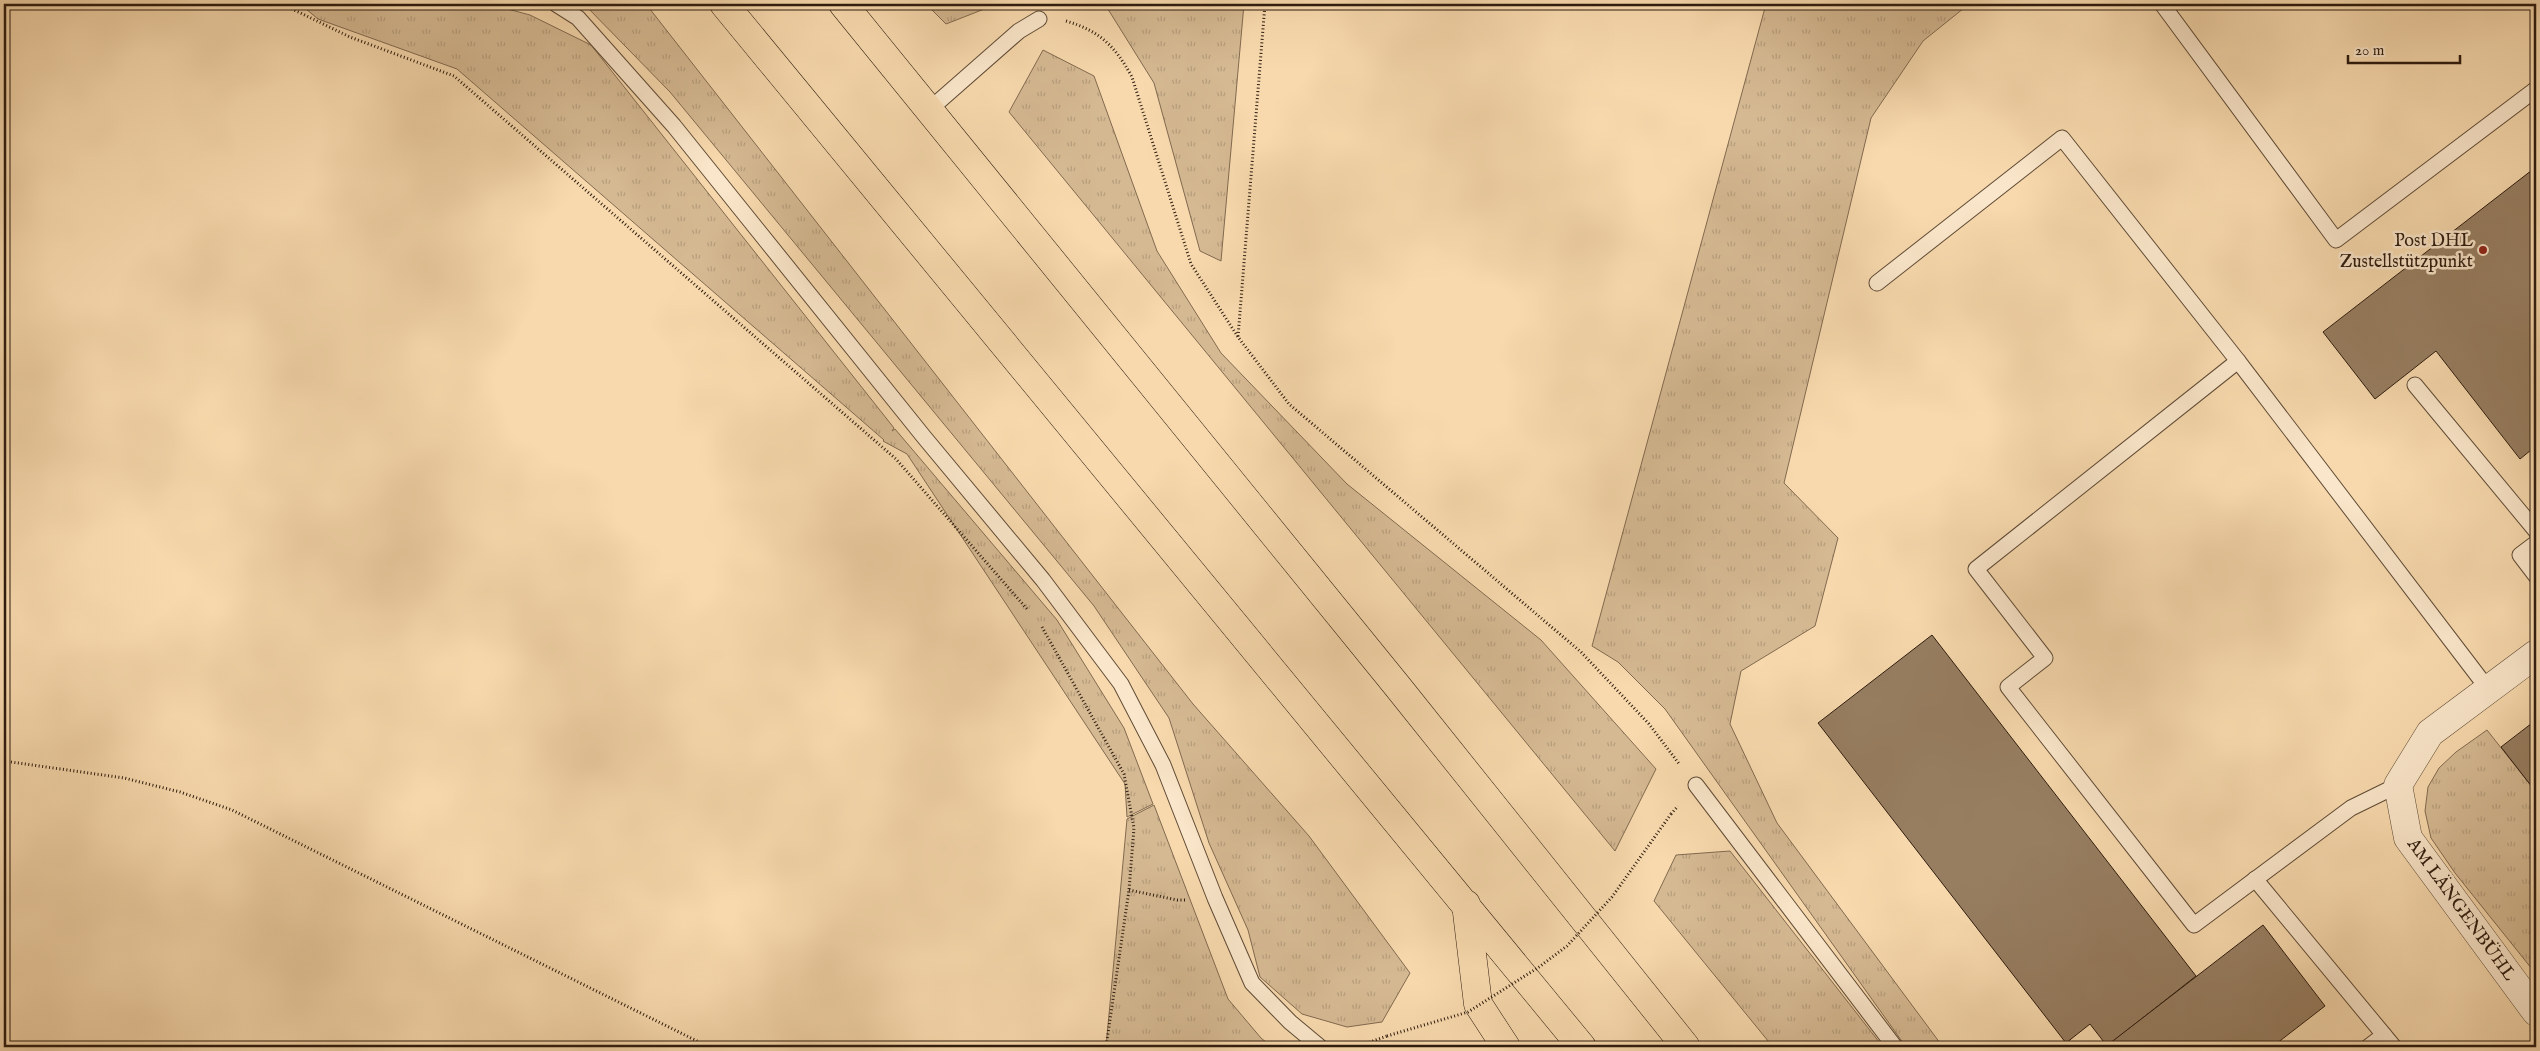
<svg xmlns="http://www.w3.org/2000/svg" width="2540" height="1051" font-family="'IM FELL English',serif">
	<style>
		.grass { fill: url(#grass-tufts); stroke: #826a50 }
		.building { fill: #977e61; stroke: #2e1c0f }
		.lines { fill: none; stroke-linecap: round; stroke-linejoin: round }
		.service-casing { stroke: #604b36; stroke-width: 17 }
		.minor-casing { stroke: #604b36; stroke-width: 29 }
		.motorway-casing { stroke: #2e1c0f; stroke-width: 29 }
		.path { stroke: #2e1c0f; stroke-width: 3; stroke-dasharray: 1 2.5; stroke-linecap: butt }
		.service { stroke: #fae6ca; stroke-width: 15 }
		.minor { stroke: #fae6ca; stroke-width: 28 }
		.motorway { stroke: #f7d9ad; stroke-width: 28 }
		.path-bridge { stroke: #2e1c0f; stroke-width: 3; stroke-dasharray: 1 2.5; stroke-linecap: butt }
		.poi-dot { fill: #8f2418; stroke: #fae6ca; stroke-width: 2 }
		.labels { text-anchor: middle; stroke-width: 5; stroke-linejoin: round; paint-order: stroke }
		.poi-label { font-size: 18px; fill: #2e1c0f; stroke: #fae6ca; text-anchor: end }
		.street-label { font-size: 18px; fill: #2e1c0f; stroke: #fae6ca }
	</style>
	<defs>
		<pattern id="grass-tufts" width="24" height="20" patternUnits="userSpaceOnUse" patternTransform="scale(1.25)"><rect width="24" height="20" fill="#d5b992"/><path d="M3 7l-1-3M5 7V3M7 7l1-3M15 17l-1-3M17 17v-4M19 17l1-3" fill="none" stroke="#b79e7d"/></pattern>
	</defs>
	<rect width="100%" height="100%" fill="#f7d9ad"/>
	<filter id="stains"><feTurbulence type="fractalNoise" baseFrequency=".004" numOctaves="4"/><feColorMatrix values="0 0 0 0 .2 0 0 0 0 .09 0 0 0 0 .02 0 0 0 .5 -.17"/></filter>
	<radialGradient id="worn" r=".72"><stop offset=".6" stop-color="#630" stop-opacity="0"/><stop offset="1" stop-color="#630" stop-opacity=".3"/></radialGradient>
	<!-- grass -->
	<g class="grass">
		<path d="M300,4H489L530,15L591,45L894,428L892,431L895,429L1057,620L1124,728L1153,804L1127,817L1125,784L907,454L883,441L884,440L457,69L318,19Z"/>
		<path d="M584,4H646L1193,704L1309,836L1410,973L1382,1022L1347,1027L1302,1014L1260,977L1248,930L1209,843L1169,718L1094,606L670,92Z"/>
		<path d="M926,4H990L992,6L946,24Z"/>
		<path d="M1078,4H1244L1221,261L1200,251L1154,83L1106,6Z"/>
		<path d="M1766,4H1969L1923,41L1871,118L1784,483L1838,538L1815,626L1741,671L1730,724L1777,823L1943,1047H1906L1665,709L1618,662L1592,646Z"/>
		<path d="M1043,50L1094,76L1157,251L1221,353L1347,484L1541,640L1656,769L1615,851L1009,112Z"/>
		<path d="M2487,730L2536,792V974L2455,873L2431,838L2425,811L2428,787L2439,768L2456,752Z"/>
		<path d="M1154,805L1228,999L1261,1038L1272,1047H1106L1127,819Z"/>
		<path d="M1730,851L1883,1047H1773L1654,901L1676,855Z"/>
	</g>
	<!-- building -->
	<g class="building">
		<path d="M2536,167V446L2520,459L2436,351L2375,399L2323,332Z"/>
		<path d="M1932,635L2196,976L2107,1046L2090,1024L2066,1043L1818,723Z"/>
		<path d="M2536,720V792L2501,747Z"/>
		<path d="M2263,925L2325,1006L2272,1047H2105Z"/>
	</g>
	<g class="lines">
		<!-- service casing -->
		<g class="service-casing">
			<g id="service">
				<path d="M556,4L578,18L674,126L924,437L1043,580L1121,684L1163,765L1215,898L1252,983L1290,1022L1320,1047"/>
				<path d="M2162,4L2336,240L2536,89"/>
				<path d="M929,110L1019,31L1039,19"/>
				<path d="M1877,283L2062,138L2238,361L1976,569L2045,658L2008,687L2194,925L2351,808L2398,785"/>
				<path d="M2238,361L2488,689"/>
				<path d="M2415,385L2536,531"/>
				<path d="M2536,543L2520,555L2536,576"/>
				<path d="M1696,785L1895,1047"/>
				<path d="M2255,879L2394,1047"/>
				<path d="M2368,1047L2384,1035"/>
			</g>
		</g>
		<!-- minor casing -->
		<g class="minor-casing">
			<path id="minor" d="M2536,654L2430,733L2398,785L2408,838L2536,1012"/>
		</g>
		<!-- motorway casing -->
		<g class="motorway-casing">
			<g id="motorway">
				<path d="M724,4L1582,1047"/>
				<path d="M843,4L1398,687L1686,1047"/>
				<path d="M1466,904L1478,1004L1506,1047"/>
			</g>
		</g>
		<!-- path -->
		<g class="path">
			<path d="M282,4L350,37L454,76L896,459L1027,609"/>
			<path d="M1265,4L1238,337L1289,404L1581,652L1649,724L1680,765"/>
			<path d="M1066,21C1100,31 1115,46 1132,77L1191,264L1238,337"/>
			<path d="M1042,627L1124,774L1134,828L1129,890L1106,1047"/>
			<path d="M4,761L124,778L180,792L232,810L709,1047"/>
			<path d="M1671,814L1678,806"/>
			<path d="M1129,890L1177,900H1187"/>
			<path d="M1356,1047L1387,1036"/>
		</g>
		<!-- service -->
		<use href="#service" class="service"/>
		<!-- minor -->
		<use href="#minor" class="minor"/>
		<!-- motorway -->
		<use href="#motorway" class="motorway"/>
		<!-- path-bridge -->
		<path class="path-bridge" d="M1387,1036L1468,1012L1539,967L1567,946L1612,897L1671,814"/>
	</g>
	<!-- markers -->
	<circle class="poi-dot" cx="2483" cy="250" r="5"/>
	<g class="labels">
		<!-- poi labels -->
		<g class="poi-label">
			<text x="2473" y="246">Post DHL<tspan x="2473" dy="21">Zustellstützpunkt</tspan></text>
		</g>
		<!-- street labels -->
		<g class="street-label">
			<text transform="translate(2462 909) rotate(54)" y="6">AM LÄNGENBÜHL</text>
		</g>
	</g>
	<!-- margin -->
	<rect width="2540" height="1051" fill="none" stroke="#f7d9ad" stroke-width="20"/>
	<rect x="5" y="5" width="2530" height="1041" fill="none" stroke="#2e1c0f" stroke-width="2.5"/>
	<rect x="10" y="10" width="2520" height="1031" fill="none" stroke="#2e1c0f"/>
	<!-- scale -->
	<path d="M2348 55v8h112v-8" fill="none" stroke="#2e1c0f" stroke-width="2.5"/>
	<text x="2355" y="55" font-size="15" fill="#2e1c0f" stroke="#fae6ca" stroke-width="4" paint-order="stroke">20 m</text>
	<rect width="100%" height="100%" filter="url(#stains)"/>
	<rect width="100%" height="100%" fill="url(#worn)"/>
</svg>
